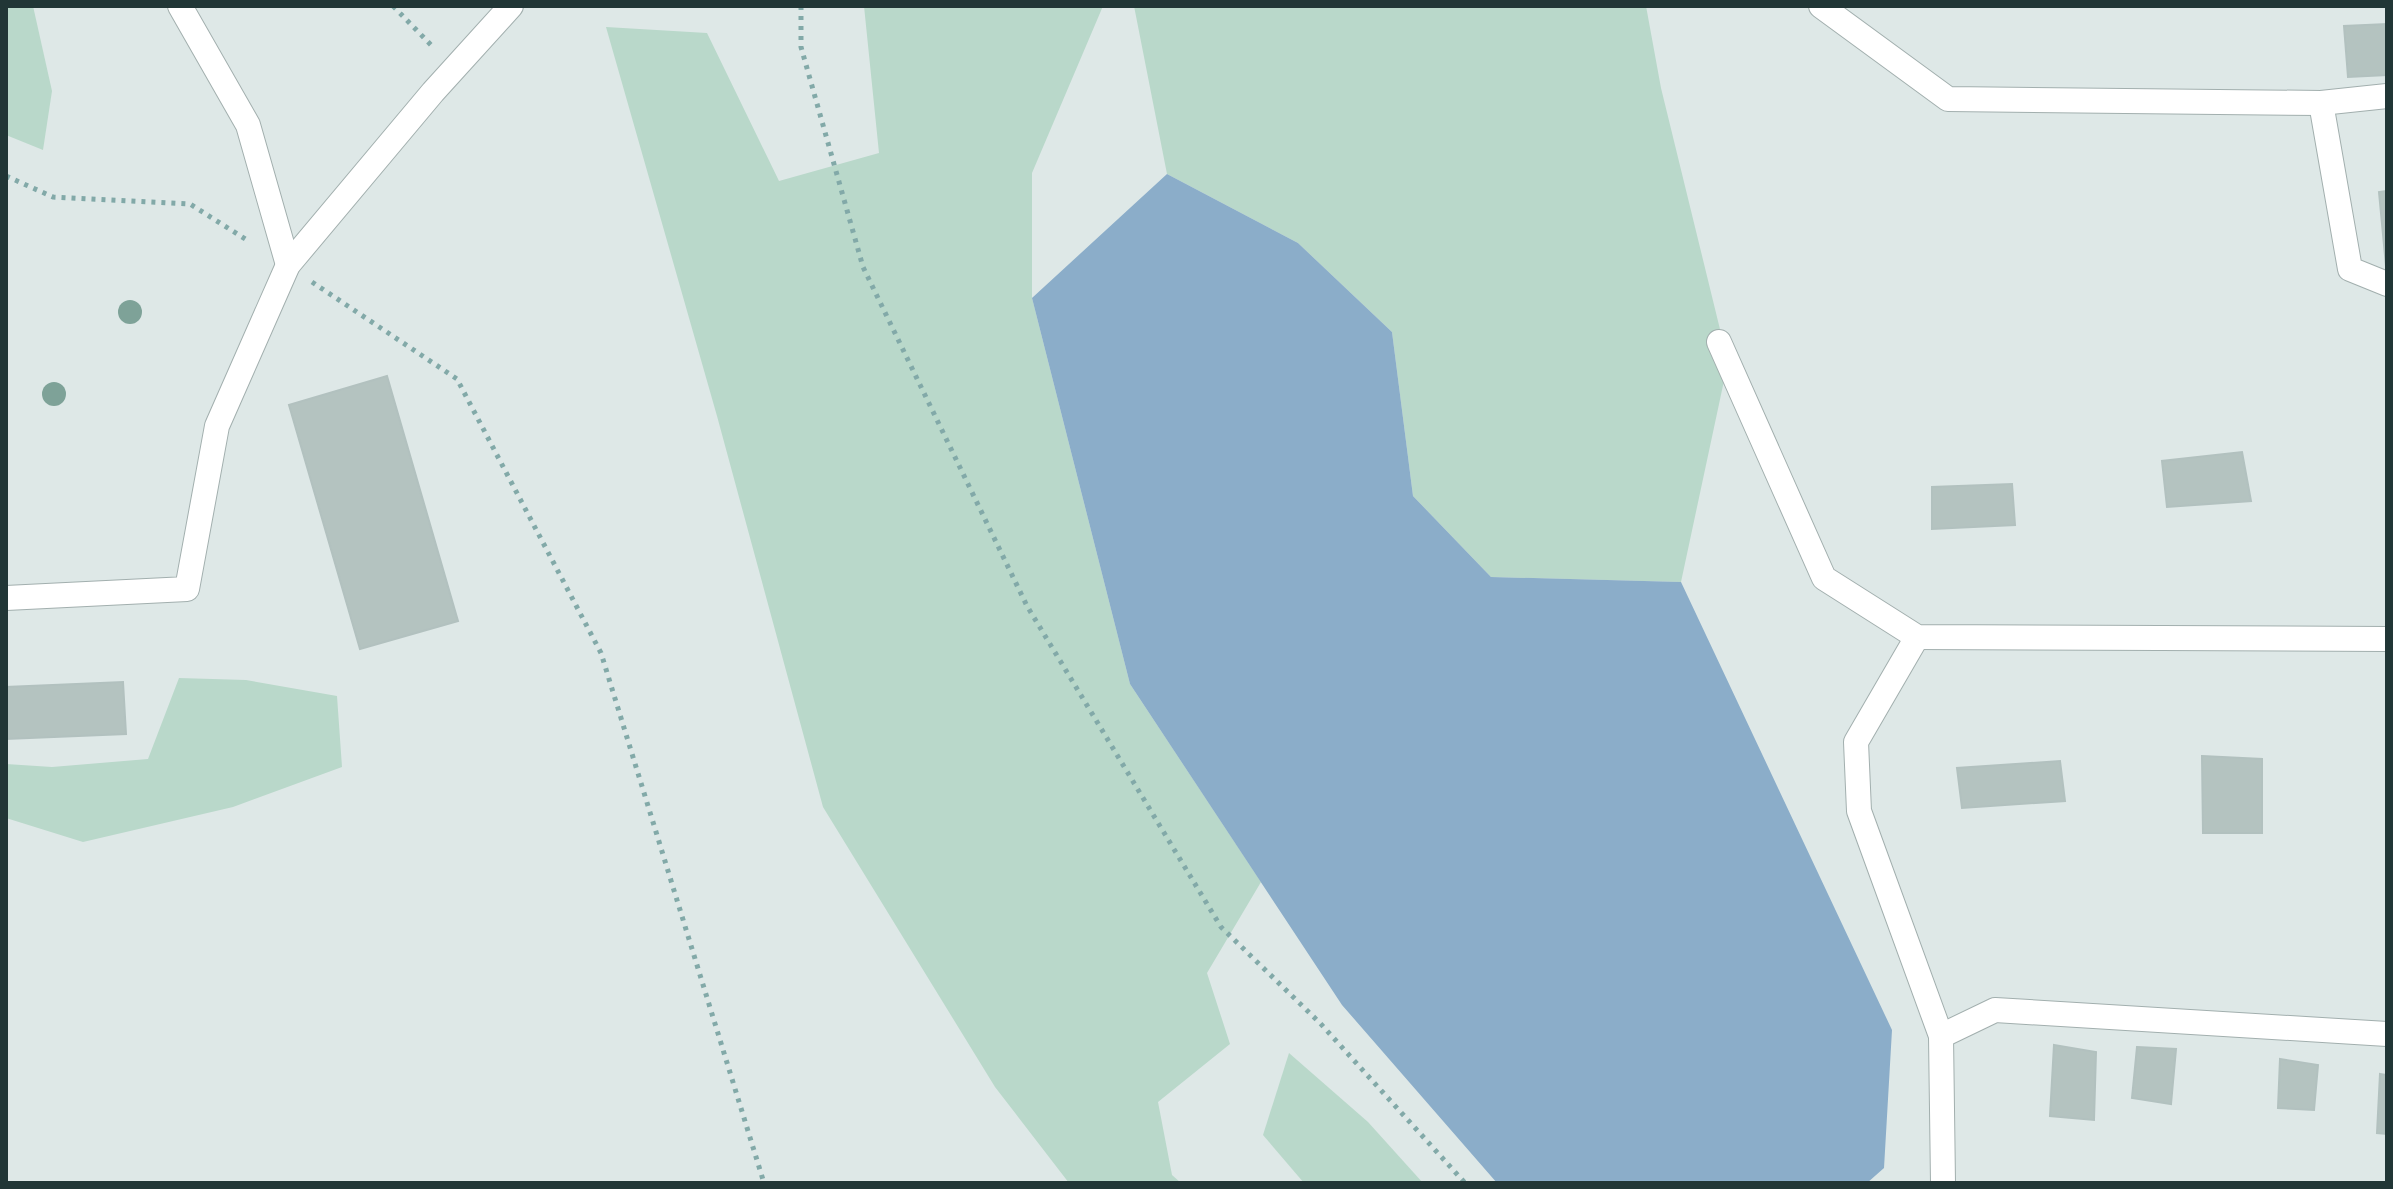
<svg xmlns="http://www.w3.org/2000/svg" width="2393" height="1189" font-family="'Nunito Sans',sans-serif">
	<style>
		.green { fill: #b9d8ca }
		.water { fill: #8badc9 }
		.building { fill: #b4c3c0; stroke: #b2c1bf; stroke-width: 2 }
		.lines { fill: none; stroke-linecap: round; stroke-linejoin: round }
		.street-casing { stroke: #a2afae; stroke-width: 26 }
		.path { stroke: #82a9a8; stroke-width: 5; stroke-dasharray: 4 6; stroke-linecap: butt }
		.street { stroke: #fff; stroke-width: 24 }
		.tree { fill: #7ea298 }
	</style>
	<rect width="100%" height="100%" fill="#dee8e7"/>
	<!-- green -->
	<g class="green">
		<path d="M6,6H33L52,91L43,150L6,135Z"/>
		<path d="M864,6H1103L1032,173V298L1130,684L1261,882L1207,973L1230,1044L1158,1102L1172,1175L1181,1183H1069L995,1087L823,807L717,416L606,27L707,33L779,181L879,153Z"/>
		<path d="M1134,6H1646L1661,88L1728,362L1681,582L1491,577L1413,496L1392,332L1298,243L1167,174Z"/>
		<path d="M179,678L246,680L337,696L342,767L233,807L83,842L6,818V764L52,767L148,759Z"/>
		<path d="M1289,1053L1368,1122L1423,1183H1304L1263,1135Z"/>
	</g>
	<!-- water -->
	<path class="water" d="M1167,174L1298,243L1392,332L1413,496L1491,577L1681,582L1892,1030L1884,1168L1867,1183H1497L1342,1005L1130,684L1032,298Z"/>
	<!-- building -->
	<g class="building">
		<path d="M2387,24V75L2348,77L2344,26Z"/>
		<path d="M2387,191V266H2386L2379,192Z"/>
		<path d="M387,376L458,621L360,649L289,405Z"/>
		<path d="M2242,452L2251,501L2167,507L2162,461Z"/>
		<path d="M2012,484L2015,525L1932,529V487Z"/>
		<path d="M123,682L126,734L6,739V687Z"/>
		<path d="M2202,756L2262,759V833H2203Z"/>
		<path d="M2060,761L2065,801L1962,808L1957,768Z"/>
		<path d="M2054,1045L2096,1052L2094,1120L2050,1116Z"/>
		<path d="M2137,1047L2176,1049L2171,1104L2132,1098Z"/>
		<path d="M2280,1059L2318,1065L2314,1110L2278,1108Z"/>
		<path d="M2380,1074L2387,1075V1134L2377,1133Z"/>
	</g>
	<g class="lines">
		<!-- street casing -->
		<g class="street-casing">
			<g id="street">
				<path d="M180,6L248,125L288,265"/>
				<path d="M1821,6L1948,99L2321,103L2387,96"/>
				<path d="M2321,103L2350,269L2387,284"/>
				<path d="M1719,342L1824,578L1917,637L2387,639"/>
				<path d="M6,598L187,589L217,426L288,265L433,92L511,6"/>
				<path d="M1917,637L1856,742L1859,811L1941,1036L1943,1183"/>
				<path d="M1941,1036L1995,1010L2387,1034"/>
			</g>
		</g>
		<!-- path -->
		<g class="path">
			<path d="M393,6L434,48"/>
			<path d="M801,6V47L863,267L1027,606L1221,927L1320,1023L1465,1183"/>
			<path d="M6,176L53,197L190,204L250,242"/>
			<path d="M312,282L457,379L601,653L764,1183"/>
		</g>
		<!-- street -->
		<use href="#street" class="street"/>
	</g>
	<!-- trees -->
	<g class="tree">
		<circle cx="130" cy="312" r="12"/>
		<circle cx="54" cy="394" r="12"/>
	</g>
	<!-- border -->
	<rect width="2393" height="1189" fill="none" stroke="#213636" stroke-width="16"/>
</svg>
